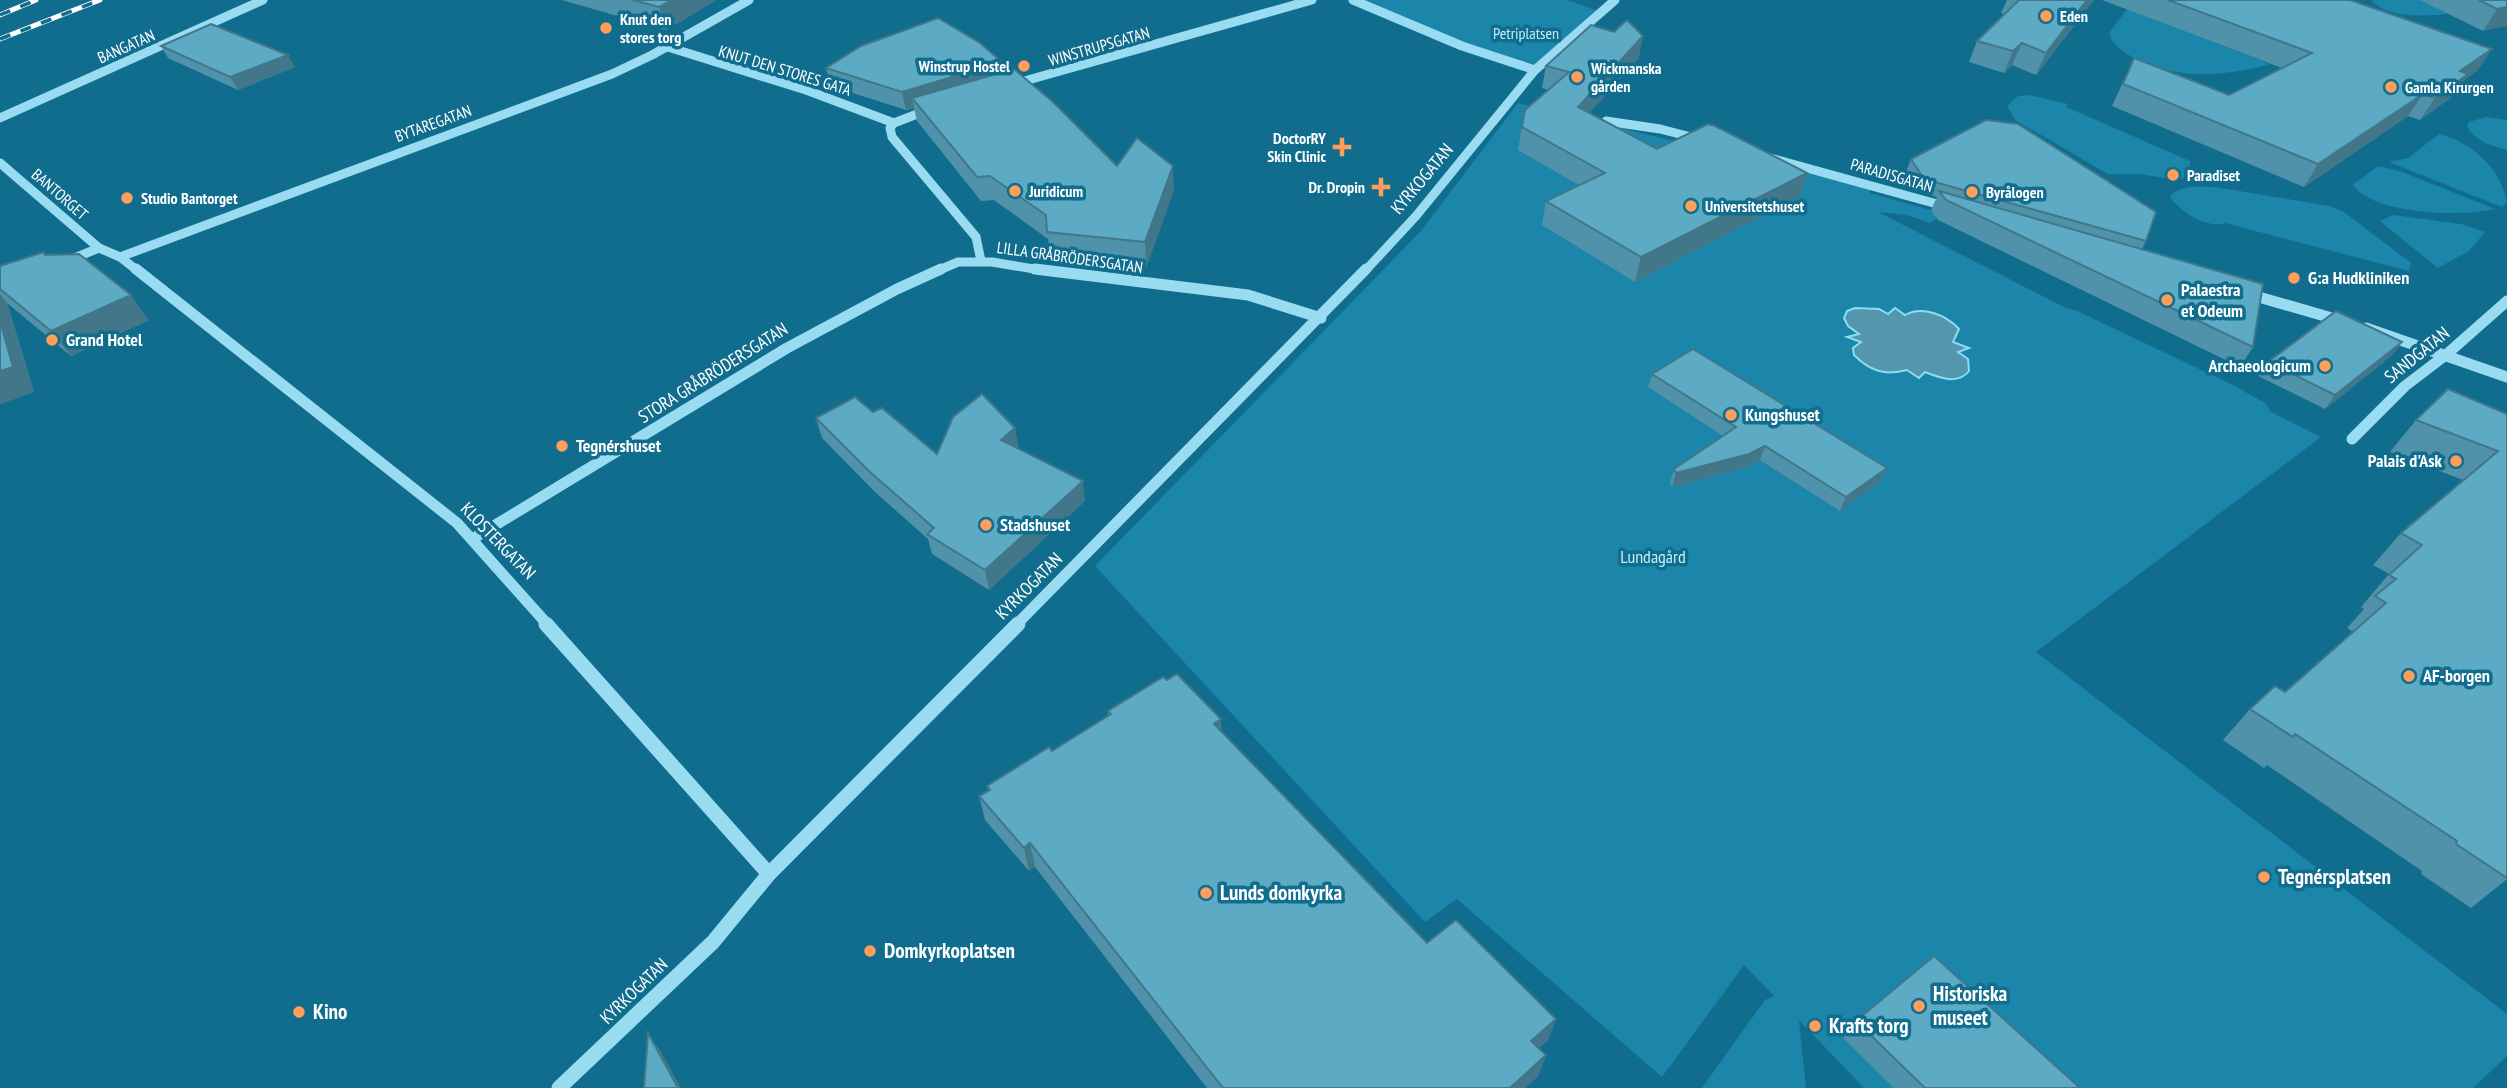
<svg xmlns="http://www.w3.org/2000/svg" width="2507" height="1088" font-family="'PT Sans Narrow',sans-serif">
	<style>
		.green { fill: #1b86aa }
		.water { fill: #5497ad; stroke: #8bdcf5; stroke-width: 2 }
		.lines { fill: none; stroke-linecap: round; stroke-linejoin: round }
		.minor-far2 { stroke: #99dcf2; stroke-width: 9 }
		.minor-far1 { stroke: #99dcf2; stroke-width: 11 }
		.minor { stroke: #99dcf2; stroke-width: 15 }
		.rail-casing { stroke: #fff; stroke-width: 5 }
		.rail { stroke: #116d8d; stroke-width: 3.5; stroke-dasharray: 11; stroke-linecap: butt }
		.wall { fill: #5092a9 }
		.shaded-wall { fill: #417789 }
		.building { fill: #5daac4; stroke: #417789; stroke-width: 2 }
		.poi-dot { fill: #ff9e5a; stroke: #116d8d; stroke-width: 2.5 }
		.labels { text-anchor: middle; stroke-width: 7; stroke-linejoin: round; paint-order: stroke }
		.far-poi-label { font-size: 16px; font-weight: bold; fill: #fff; stroke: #116d8d; text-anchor: start }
		.far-park-label { font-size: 16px; fill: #c0eefd; stroke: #116d8d }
		.far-street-label { font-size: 16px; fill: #fff; stroke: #116d8d }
		.street-label { font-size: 18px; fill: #fff; stroke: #116d8d }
		.poi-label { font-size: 18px; font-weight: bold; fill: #fff; stroke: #116d8d; text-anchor: start }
		.park-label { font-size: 18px; fill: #c0eefd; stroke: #116d8d }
		.near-poi-label { font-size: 21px; font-weight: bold; fill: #fff; stroke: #116d8d; text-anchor: start }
	</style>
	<rect width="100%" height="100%" fill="#116d8d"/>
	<!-- green -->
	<g class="green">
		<path d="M1353,0H1567L1601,12L1535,70Z"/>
		<path d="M2371,0H2422L2448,14C2425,16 2388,19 2371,0Z"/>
		<path d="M2127,9L2270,64C2247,71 2218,75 2194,74C2169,73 2116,59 2109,33Z"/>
		<path d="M2029,95L2068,104L2066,107L2190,161L2189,176L2177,180L2140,174H2108L2015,120L2007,106L2018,96Z"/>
		<path d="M1518,103L1870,189V193L1944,214L1930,223L1907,215L1878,212L2068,309L2075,310L2233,385L2265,403L2271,412L2321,437L2036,652L2507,1014V1056L2473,1088H1864L1799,1020L1806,1088H1702L1765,1000L1774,996L1744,965L1662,1077L1457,899L1425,922L1095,566L1421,231Z"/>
		<path d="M2486,117L2507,120V150C2492,146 2474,141 2467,126L2469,122Z"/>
		<path d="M2439,134C2473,143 2499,167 2507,201L2502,207L2389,162L2408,158Z"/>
		<path d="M2378,166L2402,172L2495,209C2462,217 2374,215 2353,185Z"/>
		<path d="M2215,187L2330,206L2344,212L2411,263L2409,271L2225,223C2206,229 2180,211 2170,197C2179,184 2201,187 2215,187Z"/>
		<path d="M2393,215L2461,224L2485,232L2469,251L2438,268L2380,221Z"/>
	</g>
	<!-- water -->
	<path class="water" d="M1855,308L1879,309L1888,314L1895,308L1905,315C1922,305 1946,315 1959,329L1953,342L1969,348L1958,352L1968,359L1969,371C1958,385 1940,378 1925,372L1919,378L1907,370C1885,376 1870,371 1854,355L1853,348L1861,342L1847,337L1859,334L1848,326L1844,318L1847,311Z"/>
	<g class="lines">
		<!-- minor-far2 -->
		<g class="minor-far2">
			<path d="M1353,0L1462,46L1535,70"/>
			<path d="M668,47L806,90L894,123"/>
			<path d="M1014,84L1312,0"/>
			<path d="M0,118L263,0"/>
			<path d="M1606,121L1660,129L1699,139"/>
			<path d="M894,123L930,109"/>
			<path d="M894,123L890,128L892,137L976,237L981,261"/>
			<path d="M1770,158L1948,207"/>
			<path d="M0,163L99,248L120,257L138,271"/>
			<path d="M120,257L612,74L652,55L749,0"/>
			<path d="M67,261L99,248"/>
			<path d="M937,271L958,262H992L1046,271"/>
			<path d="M1365,271L1416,216L1535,70L1615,0"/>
		</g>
		<!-- minor-far1 -->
		<g class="minor-far1">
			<path d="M136,269L457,523L548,625"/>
			<path d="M1035,269L1248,295L1321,318"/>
			<path d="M2245,293L2342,321"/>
			<path d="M2366,328L2507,377"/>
			<path d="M2352,439L2405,386L2447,354L2507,301"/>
			<path d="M474,538L787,348L897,289L941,269"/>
			<path d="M1016,625L1366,269"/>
		</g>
		<!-- minor -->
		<g class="minor">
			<path d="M546,624L769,874"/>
			<path d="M559,1088L713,942L769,874L1018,624"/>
		</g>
		<!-- rail casing -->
		<g class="rail-casing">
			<g id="rail">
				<path d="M0,15L36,0"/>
				<path d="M0,39L100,0"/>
			</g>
		</g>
		<!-- rail -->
		<use href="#rail" class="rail"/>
	</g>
	<!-- wall -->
	<g class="wall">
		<path d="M562,0H716L666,30Z"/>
		<path d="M2007,0H2094L2036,75L2012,65L2004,73L1969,62L1977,41L2004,14L2001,13Z"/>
		<path d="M2102,0H2350L2478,70L2464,80L2453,96L2420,120L2408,116L2304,187L2112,106L2134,58L2229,95L2282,68Z"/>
		<path d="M2420,0H2507L2483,31Z"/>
		<path d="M161,46L295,67L238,90L168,58Z"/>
		<path d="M1639,58L1589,113L1657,149L1807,173L1800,196L1635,282L1542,225L1546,201L1579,185L1518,150L1522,127L1548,90L1542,88L1546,66Z"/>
		<path d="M1002,62L1003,72L1117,166L1174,190L1146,267L1050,256L1048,239L994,200L981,201L917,121L914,108L906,110L831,86L826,68Z"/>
		<path d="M1911,159L2146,241L2142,249L2253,347L2240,367L1938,220L1931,210L1937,197L1919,192L1906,172Z"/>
		<path d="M44,252L46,255L149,320L71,356L7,303L34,392L0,404V266Z"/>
		<path d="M2402,342L2391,356L2325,409L2258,376L2268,362Z"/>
		<path d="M1652,374L1880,482L1840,511L1760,460L1745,468L1672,487L1670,483L1674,469L1723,436L1648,387Z"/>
		<path d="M873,412L937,454L1015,428L1018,449L1085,501L989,590L932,554L928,539L875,492L822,438L816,418Z"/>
		<path d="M2507,414V879L2471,908L2421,874L2422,871L2267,765L2264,768L2223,740L2250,709L2285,692L2353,632L2347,628L2364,609L2361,607L2389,574L2373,565L2401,533L2463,480L2390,452L2416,420Z"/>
		<path d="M1108,711L1221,732L1427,943L1556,1019L1548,1040L1539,1048L1546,1055L1538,1076L1525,1088H1207L1035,867L1029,871L985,820L979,796L988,791L987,786L1052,751L1108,716Z"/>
		<path d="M1856,1021L2080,1088H1894L1843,1038Z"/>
	</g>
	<!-- shaded-wall -->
	<g class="shaded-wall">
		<path d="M672,0H716L666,30L659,7Z"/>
		<path d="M2087,0H2094L2036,75L2046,53Z"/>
		<path d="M2507,7V26L2483,31L2497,9Z"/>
		<path d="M1643,36L1639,58L1574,130L1578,107Z"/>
		<path d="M2022,43L2012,65L2004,73L2013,51Z"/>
		<path d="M2492,49L2478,70L2464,80L2453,96L2420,120L2435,98L2460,71Z"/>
		<path d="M288,55L295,67L238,90L230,77Z"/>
		<path d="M1002,62L1005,81L912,98L914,108L906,110L902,92Z"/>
		<path d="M2423,94L2408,116L2304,187L2318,164Z"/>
		<path d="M1173,166L1174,190L1146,267L1145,242Z"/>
		<path d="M1807,173L1800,196L1635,282L1641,257Z"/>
		<path d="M0,294L7,303L34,392L0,404Z"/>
		<path d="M131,295L149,320L71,356L51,331Z"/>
		<path d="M2402,342L2391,356L2325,409L2335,395Z"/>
		<path d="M1015,428L1019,448L1004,461L1001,440Z"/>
		<path d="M1765,446L1760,460L1745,468L1672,487L1676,473Z"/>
		<path d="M1887,468L1880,482L1840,511L1846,497Z"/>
		<path d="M1083,481L1085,501L989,590L985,570Z"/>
		<path d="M1221,719L1222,744L1214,724Z"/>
		<path d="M1030,843L1035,867L1029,871L1024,848Z"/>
		<path d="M1556,1019L1548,1040L1524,1062L1531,1041Z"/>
		<path d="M648,1033L660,1050L681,1088H678Z"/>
		<path d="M1546,1055L1538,1076L1525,1088H1510Z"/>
	</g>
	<!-- building -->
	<g class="building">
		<path d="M633,0H672L659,7Z"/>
		<path d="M2019,0H2087L2046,53L2022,43L2013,51L1977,41Z"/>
		<path d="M2168,0H2350L2492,49L2460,71L2468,74L2435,98L2423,94L2318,164L2123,84L2134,58L2229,95L2312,53Z"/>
		<path d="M2479,0H2507V7L2497,9Z"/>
		<path d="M938,18L980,43L1002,62L902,92L826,68L861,46Z"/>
		<path d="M1627,20L1643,36L1578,107L1657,149L1708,124L1715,126L1807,173L1641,257L1546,201L1605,173L1522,127L1525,110L1569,72L1546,66L1591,25L1614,32Z"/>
		<path d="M211,24L288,55L230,77L161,46Z"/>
		<path d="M1014,69L1053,102L1117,166L1137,138L1173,166L1145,242L1047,232L1046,215L990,176L977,177L912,98Z"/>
		<path d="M1986,120L2018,124L2156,212L2146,241L1924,179L1911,159Z"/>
		<path d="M1939,191L2263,284L2253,347L1946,200Z"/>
		<path d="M44,252L45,255L79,254L131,295L51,331L0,289V266Z"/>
		<path d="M2336,311L2402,342L2335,395L2268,362Z"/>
		<path d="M0,321L13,367L0,371Z"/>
		<path d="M1693,349L1887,468L1846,497L1765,446L1749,454L1676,473L1674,469L1736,427L1652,374Z"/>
		<path d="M2448,389L2507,414V878L2456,844L2457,841L2295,734L2293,737L2250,709L2275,686L2285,692L2386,603L2375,596L2396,579L2389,575L2422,545L2401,533L2498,451L2416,420Z"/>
		<path d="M982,394L1015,428L1001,440L1083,481L985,570L927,534L934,528L870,472L816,418L855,397L873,412L882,408L937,454L953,417Z"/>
		<path d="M1177,674L1221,719L1214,724L1427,943L1456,920L1556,1019L1531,1041L1546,1055L1510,1088H1223L1030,843L1024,848L979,796L990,790L987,786L1049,747L1052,751L1111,714L1108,711L1163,677L1167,680Z"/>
		<path d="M1934,956L2080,1088H1925L1856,1021Z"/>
		<path d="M648,1033L678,1088H644Z"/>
	</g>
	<!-- markers -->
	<g class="poi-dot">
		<circle cx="2046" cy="16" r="7"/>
		<circle cx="606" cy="28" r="7"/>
		<circle cx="1024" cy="66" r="7"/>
		<circle cx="1577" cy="77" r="7"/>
		<circle cx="2391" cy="87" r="7"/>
		<path d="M1338.5 136.5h7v7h7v7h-7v7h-7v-7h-7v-7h7z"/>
		<circle cx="2173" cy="175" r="7"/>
		<path d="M1377.5 176.5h7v7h7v7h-7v7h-7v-7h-7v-7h7z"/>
		<circle cx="1015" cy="191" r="7"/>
		<circle cx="1972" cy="192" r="7"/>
		<circle cx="127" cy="198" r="7"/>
		<circle cx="1691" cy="206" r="7"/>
		<circle cx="2294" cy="278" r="7"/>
		<circle cx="2167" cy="300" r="7"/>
		<circle cx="52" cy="340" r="7"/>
		<circle cx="2325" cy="366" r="7"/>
		<circle cx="1731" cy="415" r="7"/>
		<circle cx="562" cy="446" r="7"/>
		<circle cx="2456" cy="461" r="7"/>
		<circle cx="986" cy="525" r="7"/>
		<circle cx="2409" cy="676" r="7"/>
		<circle cx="2264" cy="877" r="7"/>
		<circle cx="1206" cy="893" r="7"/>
		<circle cx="870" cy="951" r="7"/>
		<circle cx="1919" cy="1006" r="7"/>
		<circle cx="299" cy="1012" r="7"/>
		<circle cx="1815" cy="1026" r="7"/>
	</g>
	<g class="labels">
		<!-- far-poi labels -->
		<g class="far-poi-label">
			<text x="2060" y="22">Eden</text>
			<text x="620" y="25">Knut den<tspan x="620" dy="18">stores torg</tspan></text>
			<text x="1010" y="72" text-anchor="end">Winstrup Hostel</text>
			<text x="1591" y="74">Wickmanska<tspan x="1591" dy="18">gården</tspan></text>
			<text x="2405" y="93">Gamla Kirurgen</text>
			<text x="1326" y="144" text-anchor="end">DoctorRY<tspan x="1326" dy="18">Skin Clinic</tspan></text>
			<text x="2187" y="181">Paradiset</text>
			<text x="1365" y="193" text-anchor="end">Dr. Dropin</text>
			<text x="1029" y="197">Juridicum</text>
			<text x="1986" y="198">Byrålogen</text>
			<text x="141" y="204">Studio Bantorget</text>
			<text x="1705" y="212">Universitetshuset</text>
		</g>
		<!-- far-park labels -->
		<g class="far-park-label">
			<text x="1526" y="39">Petriplatsen</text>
		</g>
		<!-- far-street labels -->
		<g class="far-street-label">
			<text transform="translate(126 46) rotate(-24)" y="6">BANGATAN</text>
			<text transform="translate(1099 46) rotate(-16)" y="6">WINSTRUPSGATAN</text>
			<text transform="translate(785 70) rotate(17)" y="6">KNUT DEN STORES GATA</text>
			<text transform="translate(433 123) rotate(-20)" y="6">BYTAREGATAN</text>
			<text transform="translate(1892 175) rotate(16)" y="6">PARADISGATAN</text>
			<text transform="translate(60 194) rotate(41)" y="6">BANTORGET</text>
			<text transform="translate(1070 257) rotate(8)" y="6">LILLA GRÅBRÖDERSGATAN</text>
		</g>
		<!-- street labels -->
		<g class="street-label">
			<text transform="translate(1422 179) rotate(-50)" y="6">KYRKOGATAN</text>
			<text transform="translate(2417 355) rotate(-39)" y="6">SANDGATAN</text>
			<text transform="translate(713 373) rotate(-32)" y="6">STORA GRÅBRÖDERSGATAN</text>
			<text transform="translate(498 541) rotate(46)" y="6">KLOSTERGATAN</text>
			<text transform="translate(1029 586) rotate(-45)" y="6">KYRKOGATAN</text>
			<text transform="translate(634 991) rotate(-44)" y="6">KYRKOGATAN</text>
		</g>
		<!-- poi labels -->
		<g class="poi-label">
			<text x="2308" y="284">G:a Hudkliniken</text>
			<text x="2181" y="296">Palaestra<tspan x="2181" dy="21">et Odeum</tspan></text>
			<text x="66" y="346">Grand Hotel</text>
			<text x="2311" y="372" text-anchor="end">Archaeologicum</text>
			<text x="1745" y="421">Kungshuset</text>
			<text x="576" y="452">Tegnérshuset</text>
			<text x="2442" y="467" text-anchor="end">Palais d'Ask</text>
			<text x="1000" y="531">Stadshuset</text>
			<text x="2423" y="682">AF-borgen</text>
		</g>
		<!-- park labels -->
		<g class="park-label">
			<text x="1653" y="563">Lundagård</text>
		</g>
		<!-- near-poi labels -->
		<g class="near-poi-label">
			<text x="2278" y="884">Tegnérsplatsen</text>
			<text x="1220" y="900">Lunds domkyrka</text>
			<text x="884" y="958">Domkyrkoplatsen</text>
			<text x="1933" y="1001">Historiska<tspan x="1933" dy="24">museet</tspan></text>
			<text x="313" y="1019">Kino</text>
			<text x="1829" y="1033">Krafts torg</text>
		</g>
	</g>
</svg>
